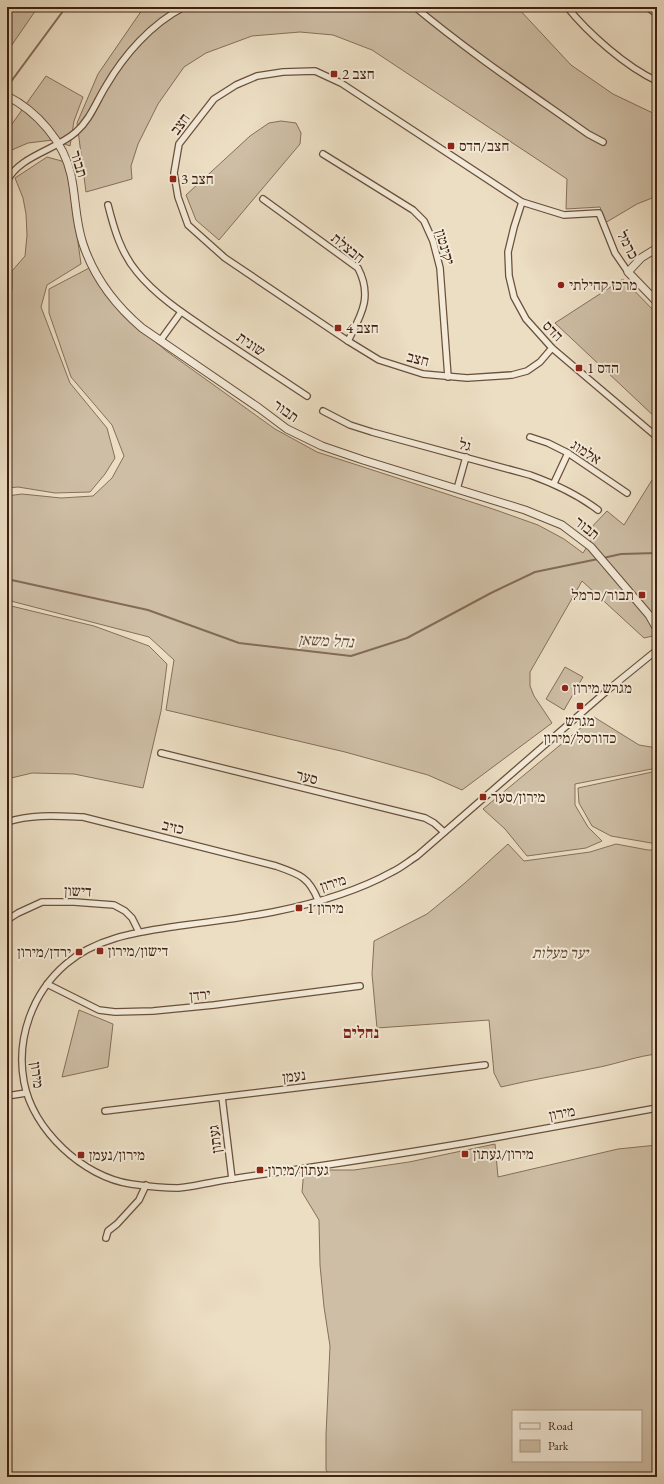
<svg xmlns="http://www.w3.org/2000/svg" width="664" height="1484" font-family="'EB Garamond','Frank Ruhl Libre',serif">
	<style>
		.green { fill: #cebea5; stroke: #866f5a; fill-rule: evenodd }
		.lines { fill: none; stroke-linecap: round; stroke-linejoin: round }
		.stream { stroke: #836b57; stroke-width: 2 }
		.minor-casing { stroke: #6a503d; stroke-width: 8 }
		.tertiary-casing { stroke: #6a503d; stroke-width: 9 }
		.minor { stroke: #f3ead8; stroke-width: 5.5 }
		.tertiary { stroke: #f3ead8; stroke-width: 7 }
		.poi-dot { fill: #8f2418; stroke: #f3ead8; stroke-width: 1.5 }
		.labels { text-anchor: middle; stroke-width: 4; stroke-linejoin: round; paint-order: stroke }
		.poi-label { font-size: 15px; fill: #3e2010; stroke: #f3ead8; text-anchor: start }
		.street-label { font-size: 15px; fill: #3e2010; stroke: #f3ead8 }
		.park-label { font-size: 15px; font-style: italic; fill: #624835; stroke: #f3ead8 }
		.water-label { font-size: 16px; font-style: italic; fill: #664c39; stroke: #f3ead8 }
		.neighbourhood-label { font-size: 16px; font-weight: bold; fill: #7a1f14; stroke: #f3ead8 }
	</style>
	<rect width="100%" height="100%" fill="#ecdec3"/>
	<filter id="stains"><feTurbulence type="fractalNoise" baseFrequency=".005" numOctaves="4"/><feColorMatrix values="0 0 0 0 .2 0 0 0 0 .09 0 0 0 0 .02 0 0 0 .5 -.17"/></filter>
	<radialGradient id="worn" r=".72"><stop offset=".6" stop-color="#630" stop-opacity="0"/><stop offset="1" stop-color="#630" stop-opacity=".3"/></radialGradient>
	<!-- green -->
	<g class="green">
		<path d="M7,7H38L7,52Z"/>
		<path d="M144,7H517L571,65L613,94L657,115V196L637,204L605,223L600,207L566,209L567,179L372,50L333,35L300,32L252,36L206,53L184,67L158,104L138,144L131,166L132,179L86,192L77,123L98,74Z"/>
		<path d="M46,76L83,97L74,121L70,146L53,140L28,143L7,152V131Z"/>
		<path d="M281,121L296,123L301,133L300,144L219,240L196,220L186,195L250,136L269,123Z"/>
		<path d="M47,157L69,163V178L81,264L47,285L41,307L70,383L107,428L115,458L105,474L90,492L55,493L18,487L7,488V310L9,308L12,288V271L25,256L27,235L26,214L23,198L15,178Z"/>
		<path d="M93,266L133,321L165,350L275,429L317,452L493,509L538,525L564,539L583,553L592,539L586,533L607,511L624,525L652,480H657V635L644,638L582,581L530,672V686L534,696L552,723L462,790L428,775L345,752L166,710L174,660L149,637L7,600V496L22,494L61,498L93,496L112,478L124,456L112,425L71,377L49,313V289Z"/>
		<path d="M623,279L657,314V419L555,323Z"/>
		<path d="M7,605L94,626L149,646L167,664L161,711L143,788L74,774L32,773L7,779Z"/>
		<path d="M565,667L583,677L564,710L546,699Z"/>
		<path d="M594,717L639,745L657,748V768L575,784V805L588,827L602,841L586,848L527,856L505,829L483,809Z"/>
		<path d="M657,771V844L611,836L592,826L579,803L578,788Z"/>
		<path d="M508,844L524,861L590,852L616,844L648,850H657V1054C638,1056 619,1063 600,1067C567,1074 534,1079 501,1087L494,1073L489,1020L377,1028L372,974L374,941L427,914L465,883Z"/>
		<path d="M79,1010L113,1024L108,1067L62,1077Z"/>
		<path d="M495,1144L498,1177L618,1149L657,1145V1477H331L326,1470V1435L330,1346L324,1307L320,1265L319,1220L302,1192L304,1170H354L409,1162ZM513,1411H641V1461H513Z"/>
	</g>
	<g class="lines">
		<!-- stream -->
		<g class="stream">
			<path d="M7,87L66,7"/>
			<path d="M603,558L621,554L657,553"/>
			<path d="M7,579L148,610L239,643L351,656L407,638L491,593L535,572L598,559"/>
		</g>
		<!-- minor casing -->
		<g class="minor-casing">
			<g id="minor">
				<path d="M415,7C470,53 530,93 588,134L603,142"/>
				<path d="M567,7C588,33 626,67 657,81"/>
				<path d="M647,7L657,14"/>
				<path d="M323,154L413,210L424,221L433,241L440,268L448,377"/>
				<path d="M7,181C19,156 56,150 76,132C90,120 96,102 106,86C124,55 151,24 184,7"/>
				<path d="M263,199L358,268C373,297 361,315 348,341"/>
				<path d="M522,202L514,227L508,252L509,276L514,297L526,319L552,348L657,437"/>
				<path d="M108,205C114,229 121,253 137,272C159,299 189,317 218,337C247,356 277,376 307,396"/>
				<path d="M7,296V303"/>
				<path d="M160,341L181,312"/>
				<path d="M552,348L540,362L527,371L512,375L467,378L423,374L379,360L348,341L225,258L188,225L178,197L174,173L179,144L214,99L236,85L257,76L283,72L315,71L341,83L522,202L564,215L599,213L615,253L628,272"/>
				<path d="M323,411L350,425L372,432L530,475C555,484 577,494 598,510"/>
				<path d="M530,437L548,443L568,453L627,493"/>
				<path d="M554,483L568,453"/>
				<path d="M457,489L466,457"/>
				<path d="M657,650L609,689L417,856C409,861 401,868 392,872C356,892 313,904 273,912C242,918 209,922 178,926C139,932 97,937 66,964C32,993 16,1039 24,1082C33,1130 83,1177 131,1184C145,1186 164,1188 178,1188C190,1187 202,1184 214,1182C236,1178 257,1175 279,1172C354,1161 429,1150 504,1136C555,1127 606,1117 657,1108"/>
				<path d="M161,753L425,818L434,823L444,832"/>
				<path d="M7,822C32,814 57,816 83,817L276,866C299,874 309,877 318,900"/>
				<path d="M7,920L18,913L42,902H74L114,905L125,911L132,918L139,932"/>
				<path d="M47,984L99,1010L115,1012L153,1011L214,1005L360,986"/>
				<path d="M7,1096L26,1093"/>
				<path d="M222,1097L232,1179"/>
				<path d="M105,1111L485,1065"/>
				<path d="M106,1238L108,1231L117,1224L139,1200L146,1185"/>
			</g>
		</g>
		<!-- tertiary casing -->
		<g class="tertiary-casing">
			<g id="tertiary">
				<path d="M7,96C37,111 64,142 71,175C76,198 75,220 83,244C94,277 115,305 142,328L259,408L287,429L322,446L363,460L525,510L562,525L591,547L649,615L657,629"/>
				<path d="M657,248L641,258L628,272L657,302"/>
			</g>
		</g>
		<!-- minor -->
		<use href="#minor" class="minor"/>
		<!-- tertiary -->
		<use href="#tertiary" class="tertiary"/>
	</g>
	<!-- markers -->
	<g class="poi-dot">
		<rect x="330" y="70" width="8" height="8" rx="2"/>
		<rect x="447" y="142" width="8" height="8" rx="2"/>
		<rect x="169" y="175" width="8" height="8" rx="2"/>
		<circle cx="561" cy="285" r="4"/>
		<rect x="334" y="324" width="8" height="8" rx="2"/>
		<rect x="575" y="364" width="8" height="8" rx="2"/>
		<rect x="638" y="591" width="8" height="8" rx="2"/>
		<circle cx="565" cy="688" r="4"/>
		<rect x="576" y="702" width="8" height="8" rx="2"/>
		<rect x="479" y="793" width="8" height="8" rx="2"/>
		<rect x="295" y="904" width="8" height="8" rx="2"/>
		<rect x="96" y="947" width="8" height="8" rx="2"/>
		<rect x="75" y="948" width="8" height="8" rx="2"/>
		<rect x="461" y="1150" width="8" height="8" rx="2"/>
		<rect x="77" y="1151" width="8" height="8" rx="2"/>
		<rect x="256" y="1166" width="8" height="8" rx="2"/>
	</g>
	<g class="labels">
		<!-- poi labels -->
		<g class="poi-label">
			<text x="342" y="79">חצב 2</text>
			<text x="459" y="151">חצב/הדס</text>
			<text x="181" y="184">חצב 3</text>
			<text x="569" y="290">מרכז קהילתי</text>
			<text x="346" y="333">חצב 4</text>
			<text x="587" y="373">הדס 1</text>
			<text x="634" y="600" text-anchor="end">תבור/כרמל</text>
			<text x="573" y="693">מגרש מירון</text>
			<text x="580" y="726" text-anchor="middle">מגרש<tspan x="580" dy="17">כדורסל/מירון</tspan></text>
			<text x="491" y="802">מירון/סער</text>
			<text x="307" y="913">מירון 1</text>
			<text x="108" y="956">דישון/מירון</text>
			<text x="71" y="957" text-anchor="end">ירדן/מירון</text>
			<text x="473" y="1159">מירון/געתון</text>
			<text x="89" y="1160">מירון/נעמן</text>
			<text x="268" y="1175">געתון/מירון</text>
		</g>
		<!-- street labels -->
		<g class="street-label">
			<text transform="translate(180 124) rotate(-54)" y="5">חצב</text>
			<text transform="translate(79 164) rotate(73)" y="5">תבור</text>
			<text transform="translate(628 245) rotate(63)" y="5">כרמל</text>
			<text transform="translate(445 247) rotate(74)" y="5">יקינטון</text>
			<text transform="translate(348 248) rotate(39)" y="5">חבצלת</text>
			<text transform="translate(553 331) rotate(46)" y="5">הדס</text>
			<text transform="translate(251 344) rotate(34)" y="5">שונית</text>
			<text transform="translate(418 359) rotate(14)" y="5">חצב</text>
			<text transform="translate(286 411) rotate(35)" y="5">תבור</text>
			<text transform="translate(465 445) rotate(15)" y="5">גל</text>
			<text transform="translate(586 452) rotate(33)" y="5">אלמוג</text>
			<text transform="translate(587 528) rotate(39)" y="5">תבור</text>
			<text transform="translate(307 777) rotate(14)" y="5">סער</text>
			<text transform="translate(173 827) rotate(14)" y="5">כזיב</text>
			<text transform="translate(333 883) rotate(-18)" y="5">מירון</text>
			<text transform="translate(78 891) rotate(2)" y="5">דישון</text>
			<text transform="translate(200 995) rotate(-6)" y="5">ירדן</text>
			<text transform="translate(37 1075) rotate(83)" y="5">מירון</text>
			<text transform="translate(294 1076) rotate(-7)" y="5">נעמן</text>
			<text transform="translate(562 1113) rotate(-11)" y="5">מירון</text>
			<text transform="translate(215 1139) rotate(-97)" y="5">געתון</text>
		</g>
		<!-- park labels -->
		<g class="park-label">
			<text x="560" y="958">יער מעלות</text>
		</g>
		<!-- water labels -->
		<g class="water-label">
			<text transform="translate(326 640) rotate(3)" y="6">נחל משאן</text>
		</g>
		<!-- neighbourhood labels -->
		<g class="neighbourhood-label">
			<text x="361" y="1038">נחלים</text>
		</g>
	</g>
	<!-- margin -->
	<rect width="664" height="1484" fill="none" stroke="#ecdec3" stroke-width="24"/>
	<rect x="8" y="8" width="648" height="1468" fill="none" stroke="#3e2010" stroke-width="2"/>
	<rect x="12" y="12" width="640" height="1460" fill="none" stroke="#3e2010"/>
	<!-- legend -->
	<rect x="512" y="1410" width="130" height="52" fill="#f3ead8" stroke="#ab9988"/>
	<rect x="520" y="1423" width="20" height="6" fill="#f3ead8" stroke="#ab9988"/>
	<text x="548" y="1430" font-size="12" fill="#3e2010">Road</text>
	<rect x="520" y="1440" width="20" height="12" fill="#cebea5" stroke="#ab9988"/>
	<text x="548" y="1450" font-size="12" fill="#3e2010">Park</text>
	<rect width="100%" height="100%" filter="url(#stains)"/>
	<rect width="100%" height="100%" fill="url(#worn)"/>
</svg>
